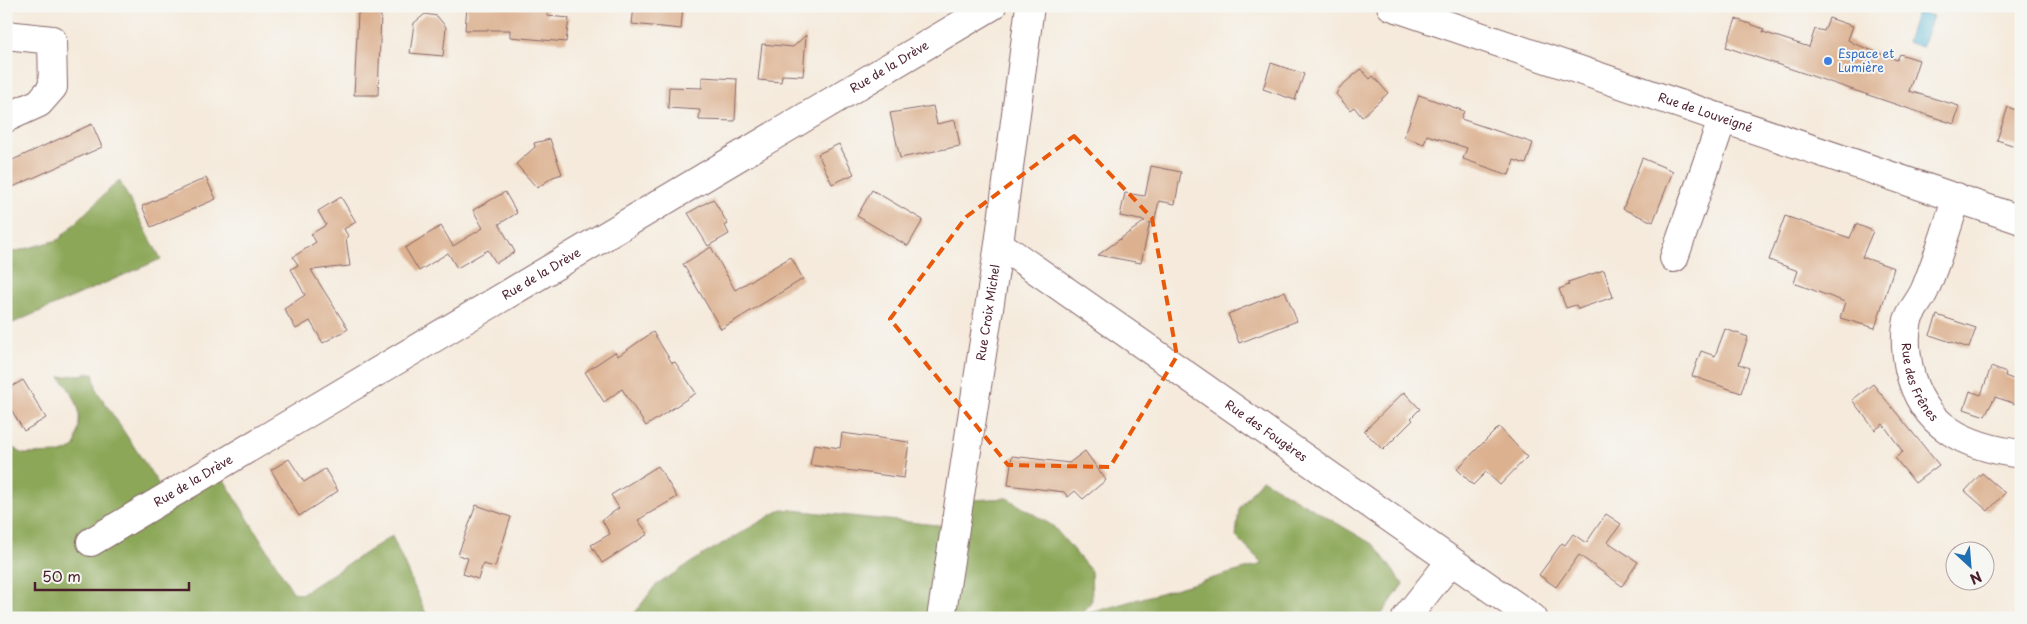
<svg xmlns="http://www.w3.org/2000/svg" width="2027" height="624" font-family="'Playpen Sans',sans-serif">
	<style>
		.forest { fill: #8ca759; stroke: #6b6342 }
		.water { fill: #58b7d7; stroke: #516b81 }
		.building { fill: #dcb190 }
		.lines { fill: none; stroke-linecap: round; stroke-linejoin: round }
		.minor-casing { stroke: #866669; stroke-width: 30 }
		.major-casing { stroke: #866669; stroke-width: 30 }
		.minor { stroke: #fff; stroke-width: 28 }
		.major { stroke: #fff; stroke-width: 28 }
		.marked { fill: none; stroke: #e8590c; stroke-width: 4; stroke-dasharray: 10 6; stroke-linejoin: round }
		.shop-dot { fill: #3f7fe0; stroke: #f6f6f2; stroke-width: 2 }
		.labels { text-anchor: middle; stroke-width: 4; stroke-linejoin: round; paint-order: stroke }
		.shop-label { font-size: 12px; fill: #366cbe; stroke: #f6f6f2; text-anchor: start }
		.street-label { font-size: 12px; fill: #4a1f2b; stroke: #f6f6f2 }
	</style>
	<rect width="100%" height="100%" fill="#f6f6f2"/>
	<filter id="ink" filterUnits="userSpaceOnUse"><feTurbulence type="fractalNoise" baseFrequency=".02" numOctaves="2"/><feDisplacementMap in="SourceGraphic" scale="10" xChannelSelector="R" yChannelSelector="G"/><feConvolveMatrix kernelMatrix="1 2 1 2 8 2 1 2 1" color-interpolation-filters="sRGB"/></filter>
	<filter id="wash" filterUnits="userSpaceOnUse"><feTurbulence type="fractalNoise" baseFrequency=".0096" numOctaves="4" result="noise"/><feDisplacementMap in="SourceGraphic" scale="20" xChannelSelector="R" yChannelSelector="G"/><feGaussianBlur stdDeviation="1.12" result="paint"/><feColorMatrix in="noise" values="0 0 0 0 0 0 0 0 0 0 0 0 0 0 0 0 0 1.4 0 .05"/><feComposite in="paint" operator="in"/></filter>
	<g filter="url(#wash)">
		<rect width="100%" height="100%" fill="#f5eadb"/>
		<!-- forest -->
		<g class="forest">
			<path d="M119,180L161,259L6,326V254L58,240Z"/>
			<path d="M93,373L97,391L164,492L223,478L293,592L301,594L392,536L428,618H6V443L23,454L62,453L75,447C82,413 82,405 60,377Z"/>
			<path d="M1262,479L1374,545L1403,584L1379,618H631L655,586L701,556L782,509L966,528L972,500L1007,498L1053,526L1091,571L1092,600L1082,615L1263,564L1236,537L1239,509Z"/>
		</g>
		<!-- water -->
		<path class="water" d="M1917,11L1933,16L1922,47L1907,42Z"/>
		<g id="blocks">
			<!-- building -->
			<g class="building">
				<path d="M467,6H548L547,16L569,18L566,42L510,37V30H465Z"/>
				<path d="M634,6H683L681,29L632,24Z"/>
				<path d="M358,13L381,14L378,95H354Z"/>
				<path d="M425,14L437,16L446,27L443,56L410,53L414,23Z"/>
				<path d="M1829,18L1853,26L1848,40L1855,44L1897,60L1900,54L1919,60L1909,91L1959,106L1954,124L1726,47L1736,19L1764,29L1763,32L1809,47L1815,29L1824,31Z"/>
				<path d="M806,35L803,76L782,75L781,82L758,80L762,44L793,47Z"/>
				<path d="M1271,63L1304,74L1295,100L1263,89Z"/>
				<path d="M1361,69L1370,79L1373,76L1388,93L1362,117L1354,107L1350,110L1336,94L1340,87Z"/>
				<path d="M702,77L737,79L735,121L699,120L700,110L668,108L669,87L702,88Z"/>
				<path d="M1419,95L1464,111L1461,119L1533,143L1526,164L1514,160L1509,175L1463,159L1467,148L1427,135L1424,144L1404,137Z"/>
				<path d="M933,106L937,124L955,120L960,146L900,158L890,113Z"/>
				<path d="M2008,107L2021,112V148L1997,140Z"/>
				<path d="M92,124L102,147L6,190V163Z"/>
				<path d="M550,139L562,174L553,177L537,188L516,164L535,147L534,143Z"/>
				<path d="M839,144L854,174L832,184L818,154Z"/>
				<path d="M1642,158L1673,171L1653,222L1623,209Z"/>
				<path d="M1151,166L1181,172L1175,204L1159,201L1154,223L1150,222L1141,263L1098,255L1145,221L1120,216L1125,193L1145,196Z"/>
				<path d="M206,178L216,199L151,227L142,206Z"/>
				<path d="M872,190L923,220L908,246L857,216Z"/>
				<path d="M505,192L517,213L499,224L515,252L496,263L488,250L457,268L448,253L419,271L405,248L441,226L453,246L483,228L473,210Z"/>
				<path d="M341,197L356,222L344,229L348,236L346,238L350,266L311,270L348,329L323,343L310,321L296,329L284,309L305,295L291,269L298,265L293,257L316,242L311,234L326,225L318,211Z"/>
				<path d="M713,199L728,224L725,226L729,234L708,246L688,213Z"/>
				<path d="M1785,216L1850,238L1856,224L1873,231L1862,257L1894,268L1875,328L1840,318L1845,302L1794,283L1798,271L1769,260Z"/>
				<path d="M711,247L735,290L791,257L803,279L721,329L683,264Z"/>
				<path d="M1604,270L1613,297L1578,309L1576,305L1566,308L1559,289L1569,285L1568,282Z"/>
				<path d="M1285,291L1297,321L1239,343L1228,314Z"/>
				<path d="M1937,315L1976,328L1969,348L1930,335Z"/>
				<path d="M1725,329L1748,337L1739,364L1749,368L1741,393L1692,376L1701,351L1715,356Z"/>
				<path d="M653,332L672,363L675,362L696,393L646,426L622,389L604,402L585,372L615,352L618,356Z"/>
				<path d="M1991,367L2006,373L2005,376L2021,382V391L2016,404L1995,397L1985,416L1964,409L1970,391L1981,395Z"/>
				<path d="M23,380L46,418L24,431L6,401V390Z"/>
				<path d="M1873,384L1939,465L1915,483L1895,458L1903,452L1883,424L1875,430L1852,400Z"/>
				<path d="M1404,392L1420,409L1411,418L1413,420L1383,450L1364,431Z"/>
				<path d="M1499,427L1527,457L1500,485L1486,472L1473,485L1457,469Z"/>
				<path d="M842,433L909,442L904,478L810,465L814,444L840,448Z"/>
				<path d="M1085,451L1106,480L1083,499L1075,491L1068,497L1064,492L1008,485L1012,456L1069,463Z"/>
				<path d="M289,459L304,482L325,469L338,491L299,516L271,470Z"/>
				<path d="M658,466L677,497L638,520L648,534L602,563L591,545L610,534L602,520L619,508L611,495Z"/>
				<path d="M1982,473L2005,493L1988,511L1965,491Z"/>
				<path d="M476,505L511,517L495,567L483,564L478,579L463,574L468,558L458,555Z"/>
				<path d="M1606,514L1621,524L1608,542L1638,562L1622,586L1579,555L1556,587L1539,575L1562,543L1565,545L1573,534L1586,543Z"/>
			</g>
		</g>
	</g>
	<g filter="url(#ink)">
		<use href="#blocks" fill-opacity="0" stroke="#866669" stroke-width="1"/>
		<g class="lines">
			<!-- minor casing -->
			<g class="minor-casing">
				<g id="minor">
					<path d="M6,35L52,40L53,87L39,103L6,118"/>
					<path id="s1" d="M1957,197C1947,227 1938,258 1926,287C1922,299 1912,308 1908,320C1904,336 1906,354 1909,369C1922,427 1966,447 2021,454"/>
					<path id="s2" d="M999,244L1533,618"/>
					<path d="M1674,258L1722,120"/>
					<path id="s3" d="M91,542L992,6"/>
					<path id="s4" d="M941,618L999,244L1030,6"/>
					<path d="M1406,618L1451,561"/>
				</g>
			</g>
			<!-- major casing -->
			<g class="major-casing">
				<g id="major">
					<path id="s5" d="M1391,6L2021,220"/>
				</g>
			</g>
			<!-- minor -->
			<use href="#minor" class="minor"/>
			<!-- major -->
			<use href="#major" class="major"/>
		</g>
	</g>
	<!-- marked area -->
	<path class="marked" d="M1074,136L1152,218L1177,356L1110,467L1008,465L890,319L966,217Z"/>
	<!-- markers -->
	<circle class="shop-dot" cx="1828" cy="61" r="5"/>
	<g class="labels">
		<!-- shop labels -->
		<g class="shop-label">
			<text x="1838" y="58">Espace et<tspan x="1838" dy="14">Lumière</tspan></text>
		</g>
		<!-- street labels -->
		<g class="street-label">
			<text dy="4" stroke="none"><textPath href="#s3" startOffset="929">Rue de la Drève</textPath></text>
			<text dy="4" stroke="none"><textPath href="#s5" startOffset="332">Rue de Louveigné</textPath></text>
			<text dy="4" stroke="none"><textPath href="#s3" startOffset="524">Rue de la Drève</textPath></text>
			<text dy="4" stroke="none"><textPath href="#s4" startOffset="309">Rue Croix Michel</textPath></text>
			<text dy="4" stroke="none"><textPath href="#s1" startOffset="198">Rue des Frênes</textPath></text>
			<text dy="4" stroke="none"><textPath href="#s2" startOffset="326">Rue des Fougères</textPath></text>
			<text dy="4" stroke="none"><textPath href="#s3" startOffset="119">Rue de la Drève</textPath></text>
		</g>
	</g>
	<!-- margin -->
	<rect width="2027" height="624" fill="none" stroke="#f6f6f2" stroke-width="25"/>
	<!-- north arrow -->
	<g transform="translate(1970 566) rotate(154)"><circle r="24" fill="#f6f6f2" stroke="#b1a0a2"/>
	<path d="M0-4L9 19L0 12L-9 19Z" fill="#1f6fb2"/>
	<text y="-8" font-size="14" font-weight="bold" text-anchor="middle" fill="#4a1f2b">N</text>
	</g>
	<!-- scale -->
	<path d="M35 582v8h154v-8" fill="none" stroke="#4a1f2b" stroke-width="2.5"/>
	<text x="42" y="582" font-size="15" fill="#4a1f2b" stroke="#f6f6f2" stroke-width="4" paint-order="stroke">50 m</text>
</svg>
